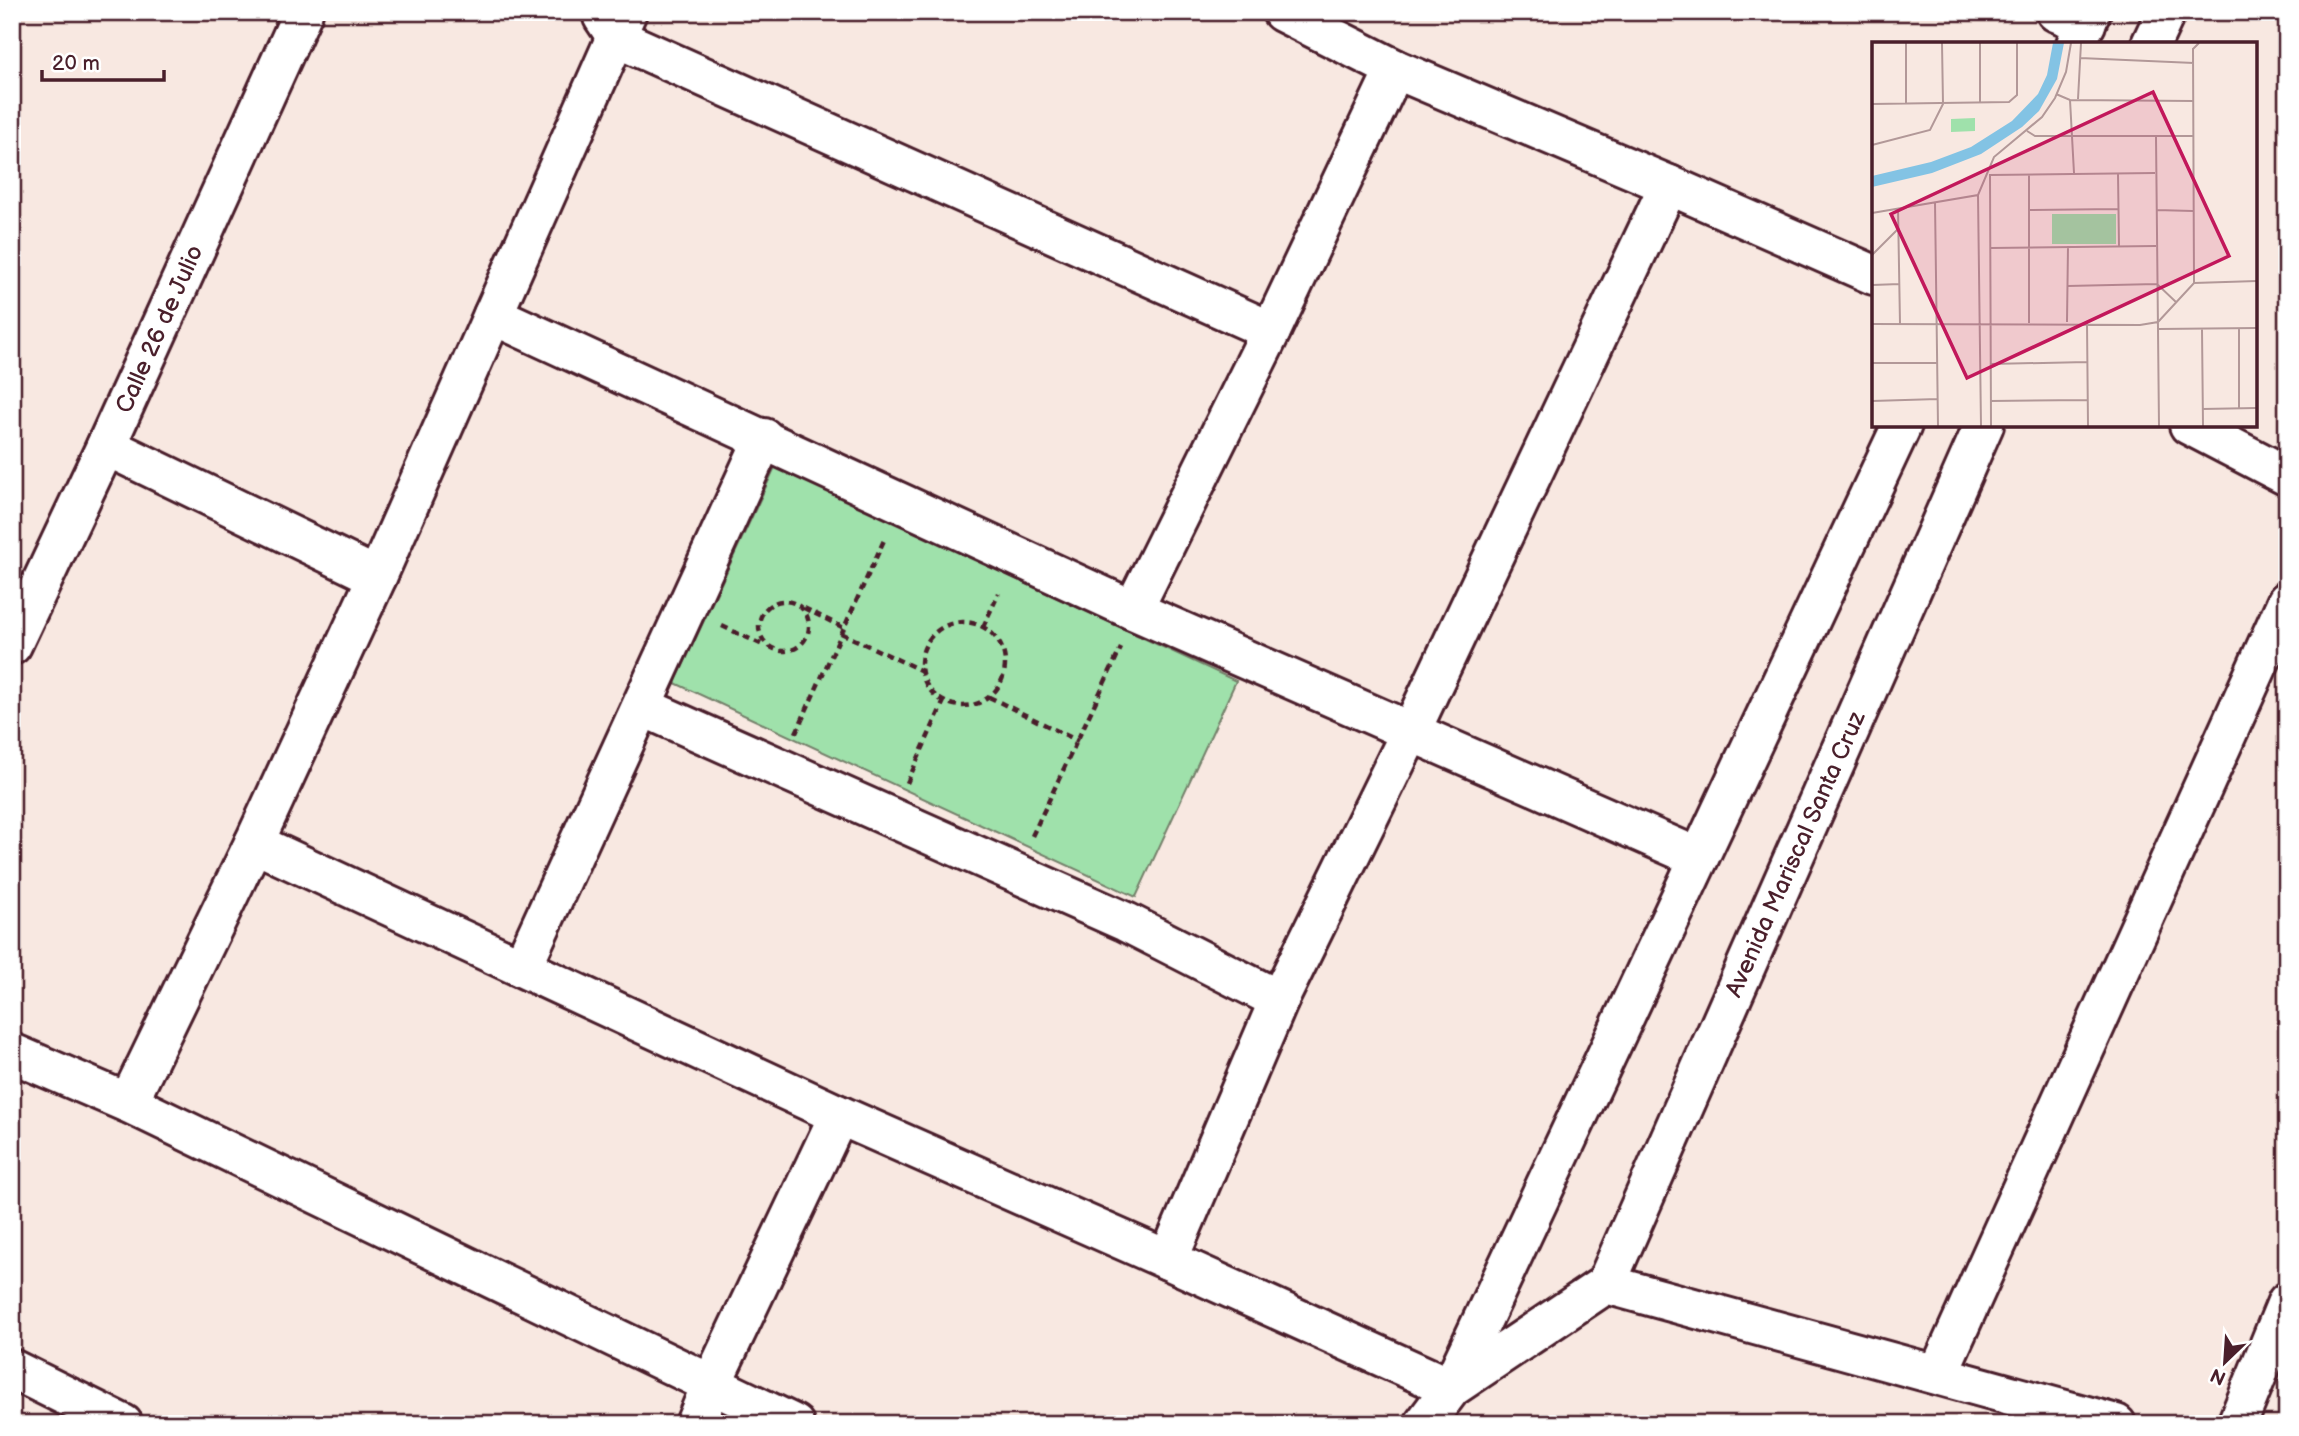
<svg xmlns="http://www.w3.org/2000/svg" width="2299" height="1436" font-family="'Balsamiq Sans',sans-serif">
	<style>
		.green { fill: #9fe1ab; stroke: #74806b; stroke-width: 2 }
		.lines { fill: none; stroke-linecap: round; stroke-linejoin: round }
		.minor-casing { stroke: #4a1f2b; stroke-width: 44 }
		.tertiary-casing { stroke: #4a1f2b; stroke-width: 44 }
		.path { stroke: #4a1f2b; stroke-width: 4.5; stroke-dasharray: 7 5; stroke-linecap: butt }
		.minor { stroke: #fff; stroke-width: 38 }
		.tertiary { stroke: #fff; stroke-width: 38 }
		.labels { text-anchor: middle; stroke-width: 5; stroke-linejoin: round; paint-order: stroke }
		.street-label { font-size: 24px; fill: #4a1f2b; stroke: #fff }
		.inset-road { fill: none; stroke: #b29898; stroke-width: 2 }
		.view { fill: #c2185b; fill-opacity: 0.15; stroke: #c2185b; stroke-width: 3.5 }
		.inset-edge { fill: none; stroke: #4a1f2b; stroke-width: 3.5 }
	</style>
	<rect width="100%" height="100%" fill="#f8e8e1"/>
	<filter id="ink" filterUnits="userSpaceOnUse"><feTurbulence type="fractalNoise" baseFrequency=".0143" numOctaves="2"/><feDisplacementMap in="SourceGraphic" scale="14" xChannelSelector="R" yChannelSelector="G"/><feConvolveMatrix kernelMatrix="1 2 1 2 8 2 1 2 1" color-interpolation-filters="sRGB"/></filter>
	<g filter="url(#ink)">
		<!-- green -->
		<path class="green" d="M775,467L1236,681L1136,897L675,683Z"/>
		<g class="lines">
			<!-- minor casing -->
			<g class="minor-casing">
				<g id="minor">
					<path d="M1282,12L1395,69L1669,185L1874,275"/>
					<path d="M2056,12L2086,24"/>
					<path d="M603,17L617,38L1271,331"/>
					<path d="M493,315L1133,610L1699,858"/>
					<path d="M2189,425L2287,476"/>
					<path d="M106,446L377,577"/>
					<path d="M1133,610L1271,331L1395,69"/>
					<path d="M12,645L106,446L303,12"/>
					<path d="M643,707L1126,922L1279,1000"/>
					<path d="M254,843L839,1115L1168,1260L1451,1388"/>
					<path d="M522,967L764,438"/>
					<path d="M12,1053L128,1103L794,1424"/>
					<path d="M128,1103L254,843L377,577L627,12"/>
					<path d="M1168,1260L1279,1000L1410,733L1669,185"/>
					<path d="M1606,1284L2116,1424"/>
					<path d="M12,1369L123,1424"/>
					<path d="M1938,1374L2287,601"/>
					<path d="M695,1424L711,1385L839,1115"/>
					<path d="M2237,1424L2287,1302"/>
				</g>
			</g>
			<!-- tertiary casing -->
			<g class="tertiary-casing">
				<g id="tertiary">
					<path d="M2076,44L2091,12"/>
					<path d="M2151,44L2166,12"/>
					<path d="M1451,1387L1902,425"/>
					<path d="M1424,1424L1451,1388L1606,1284L1984,425"/>
				</g>
			</g>
			<!-- path -->
			<g class="path">
				<circle cx="784" cy="626" r="25"/>
				<path d="M804,608L844,628"/>
				<circle cx="963" cy="664" r="42"/>
				<path d="M722,626L765,646"/>
				<path d="M983,627L999,593"/>
				<path d="M841,633L922,671"/>
				<path d="M989,697L1078,741"/>
				<path d="M796,733L885,538"/>
				<path d="M907,783L944,701"/>
				<path d="M1032,836L1121,648"/>
			</g>
			<!-- minor -->
			<use href="#minor" class="minor"/>
			<!-- tertiary -->
			<use href="#tertiary" class="tertiary"/>
		</g>
	</g>
	<g class="labels">
		<!-- street labels -->
		<g class="street-label">
			<text transform="translate(159 329) rotate(-66)" y="8">Calle 26 de Julio</text>
			<text transform="translate(1795 854) rotate(-66)" y="8">Avenida Mariscal Santa Cruz</text>
		</g>
	</g>
	<!-- overview -->
	<g transform="translate(1872 42)">
		<rect width="385" height="385" fill="#f8e8e1"/>
		<path d="M103,76V89L79,90V77ZM180,172H244V202H180Z" fill="#9fe1ab"/>
		<path d="M181,1H192L185,37L167,69L150,85L109,112L60,131L0,145V134L59,120L99,105L140,79L166,52L175,33Z" fill="#83c3e4"/>
		<path class="inset-road" d="M34,1V62M108,1V61M208,16L322,21M184,52L198,58L322,59M206,57L209,1M198,58L202,131M0,62L137,60L145,53V1M155,89L163,94H322M284,95L287,384M0,103L58,88L71,62L70,1M246,131L247,204M157,132V281M106,153L109,384M63,160L66,384M26,166L28,282M158,168L246,167M284,168L321,169M0,171L106,153L122,115L170,75L183,56L194,30L199,1M118,206L284,204M0,213L27,186M322,241L321,7L327,1M0,243L28,242M195,244L285,242L305,261M195,280L196,204M215,281L216,384M0,282L268,283L286,280L322,241L385,239M367,286V366M286,287L385,286M330,287L331,384M0,321H65M118,322L215,320M0,359L66,357M118,359L215,358M330,367L385,366M119,384L118,133L283,131"/>
		<path class="view" d="M281,50L357,214L95,336L19,172Z"/>
		<rect width="385" height="385" class="inset-edge"/>
	</g>
	<!-- margin -->
	<rect width="2299" height="1436" fill="none" stroke="#fff" stroke-width="42"/>
	<rect x="21" y="21" width="2257" height="1394" fill="none" stroke="#4a1f2b" stroke-width="2.5" filter="url(#ink)"/>
	<!-- north arrow -->
	<g transform="translate(2225 1362) rotate(205)" stroke="#ffffff" stroke-width="5" paint-order="stroke">
	<path d="M0-5L12 26L0 18L-12 26Z" fill="#4a1f2b"/>
	<text y="-10" font-size="19" font-weight="bold" text-anchor="middle" fill="#4a1f2b">N</text>
	</g>
	<!-- scale -->
	<path d="M42 70v10h122v-10" fill="none" stroke="#4a1f2b" stroke-width="3.5"/>
	<text x="52" y="70" font-size="21" fill="#4a1f2b" stroke="#ffffff" stroke-width="5" paint-order="stroke">20 m</text>
</svg>
